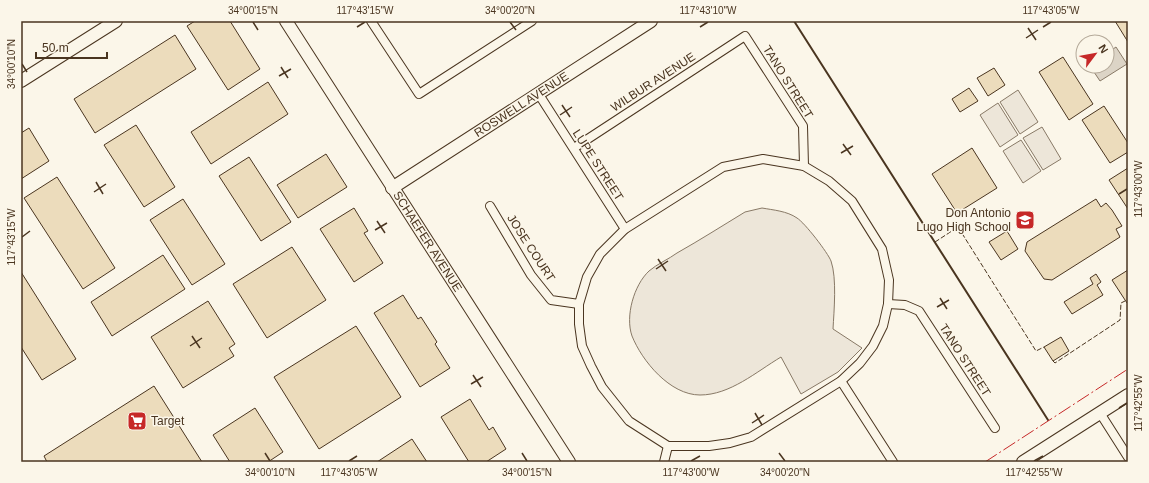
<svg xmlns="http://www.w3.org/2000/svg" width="1149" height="483" font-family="Helvetica,sans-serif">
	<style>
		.green { fill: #ede6d9; stroke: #887966 }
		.water { fill: #dcd4c6; stroke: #887966 }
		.building { fill: #ecdcbc; stroke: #4a3520 }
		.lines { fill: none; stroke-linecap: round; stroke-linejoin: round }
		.street-casing { stroke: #4a3520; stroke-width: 10 }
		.secondary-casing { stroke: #4a3520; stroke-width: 14 }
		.street { stroke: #fbf6e9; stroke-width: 8 }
		.secondary { stroke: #fbf6e9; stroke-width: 12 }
		.fence { stroke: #4a3520; stroke-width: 1; stroke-dasharray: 5 2; stroke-linecap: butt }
		.wall { stroke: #4a3520; stroke-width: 2 }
		.power { stroke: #c62828; stroke-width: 1; stroke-dasharray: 14 3 2 3; stroke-linecap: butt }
		.ticks { fill: none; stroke: #4a3520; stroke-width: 1.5 }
		.labels { text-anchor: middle; stroke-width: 3; stroke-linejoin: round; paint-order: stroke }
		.street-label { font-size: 12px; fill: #4a3520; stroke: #fbf6e9 }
		.poi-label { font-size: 12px; fill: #4a3520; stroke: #fbf6e9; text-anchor: end }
		.neatline { fill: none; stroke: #4a3520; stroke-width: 1.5 }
		.ticks-label { font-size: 10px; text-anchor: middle; fill: #4a3520 }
	</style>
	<rect width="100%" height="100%" fill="#fbf6e9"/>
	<!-- green -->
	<g class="green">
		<path d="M1018,90L1038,122L1020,134L1000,102Z"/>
		<path d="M998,103L1018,135L1000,147L980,115Z"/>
		<path d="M1042,127L1061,159L1043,170L1023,138Z"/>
		<path d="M1021,140L1041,171L1023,183L1003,151Z"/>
		<path d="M762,208C773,210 787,211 797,218C805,223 828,253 831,261C837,278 834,311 833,329L862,348L838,372L801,394L781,357C756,372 730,395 700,395C670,395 642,361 632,336C625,316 634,285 649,271C657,264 669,259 677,253C700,240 722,226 745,212Z"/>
	</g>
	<!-- water -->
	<path class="water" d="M1116,47L1127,64L1100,81L1090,66H1107V53Z"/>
	<!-- building -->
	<g class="building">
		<path d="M195,21H230L260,69L228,90L187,26Z"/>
		<path d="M1115,21H1128V42Z"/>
		<path d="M175,35L196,69L95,133L74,99Z"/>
		<path d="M1063,57L1093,104L1069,120L1039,72Z"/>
		<path d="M994,68L1005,85L988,96L977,78Z"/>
		<path d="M268,82L288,114L211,164L191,132Z"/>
		<path d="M969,88L978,101L960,112L952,99Z"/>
		<path d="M1104,106L1128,143V152L1110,163L1082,120Z"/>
		<path d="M136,125L175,187L144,207L104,145Z"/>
		<path d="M29,128L49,161L21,179V133Z"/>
		<path d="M972,148L997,188L957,213L932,174Z"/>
		<path d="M326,154L347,187L298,218L277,185Z"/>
		<path d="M249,157L291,222L261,241L219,176Z"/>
		<path d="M1128,168V209L1109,180Z"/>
		<path d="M57,177L115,268L83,289L24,198Z"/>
		<path d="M183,199L225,264L192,285L150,220Z"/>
		<path d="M1096,199L1101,207L1106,203L1112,210L1122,226L1116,229L1120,237L1052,280L1044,279L1025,251L1027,242Z"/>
		<path d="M354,208L368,231L364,233L383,263L354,282L320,229Z"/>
		<path d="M1007,231L1018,249L1001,260L989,242Z"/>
		<path d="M292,247L326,300L267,338L233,284Z"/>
		<path d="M163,255L185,289L112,336L91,302Z"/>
		<path d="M1128,270V302L1127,303L1112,280Z"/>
		<path d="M21,272L76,359L42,380L21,347Z"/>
		<path d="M1096,274L1101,282L1097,285L1103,295L1072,314L1064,302L1093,284L1090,278Z"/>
		<path d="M403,295L418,319L421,317L437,342L435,344L450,368L420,387L374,313Z"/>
		<path d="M208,301L235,344L229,348L234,356L183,388L151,337Z"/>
		<path d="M356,326L401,397L319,449L274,377Z"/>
		<path d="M1061,337L1069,351L1053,361L1044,347Z"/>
		<path d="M154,386L202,462H47L44,456Z"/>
		<path d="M470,399L489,430L493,427L506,449L486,462H469L441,417Z"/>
		<path d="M255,408L283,452L268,462H230L213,435Z"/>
		<path d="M412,439L427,462H377Z"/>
	</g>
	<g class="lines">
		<!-- street casing -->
		<g class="street-casing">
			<g id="street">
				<path d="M371,21L419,94L532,21"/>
				<path d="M538,93L625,229"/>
				<path d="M574,148L745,36L803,126L804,166"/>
				<path d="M763,159L804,166L829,181L852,201L882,249L889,280L888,304L883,326L873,346L860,363L841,381L751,437L730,443L709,446H668L629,421L602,387L591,366L582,346L579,324V304L587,277L600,254L625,229L723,167Z"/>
				<path d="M490,206L531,275L551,300L579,304"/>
				<path d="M888,304L905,305L919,311L995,428"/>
				<path d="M841,381L893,462"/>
				<path d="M1100,413L1128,457"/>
				<path d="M664,462L668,446"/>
			</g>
		</g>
		<!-- secondary casing -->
		<g class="secondary-casing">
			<g id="secondary">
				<path id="s1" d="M286,21L569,462"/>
				<path d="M21,81L116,21"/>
				<path id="s2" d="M392,188L651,21"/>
				<path d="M1023,462L1128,395"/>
			</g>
		</g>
		<!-- street -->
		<use href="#street" class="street"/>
		<!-- secondary -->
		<use href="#secondary" class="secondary"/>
		<!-- fence -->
		<g class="fence">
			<path d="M935,242L958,227L1036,351L1044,347"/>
			<path d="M1053,361L1055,363L1120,320L1121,303L1125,301"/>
		</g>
		<!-- wall -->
		<path class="wall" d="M794,21L1048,420"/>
		<!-- power -->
		<path class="power" d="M985,462L1128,369"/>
	</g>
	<!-- ticks -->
	<path class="ticks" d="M253,22L258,30M510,22L516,30M357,27L365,22M700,27L708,22M1043,27L1051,22M1028,28L1036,40M1026,38L1038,30M22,64L27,72M281,67L288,78M279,76L291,69M562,105L570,117M560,115L572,107M843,144L851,155M841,153L853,146M96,182L103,194M94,192L106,184M1119,194L1127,189M377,221L385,233M375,230L387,223M22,237L30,231M658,259L666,271M656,269L668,261M940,298L947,309M937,307L949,300M192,336L200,348M190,346L202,338M473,375L481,387M471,384L483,377M1119,408L1127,403M755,413L762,425M752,423L764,415M265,453L270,461M522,453L527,461M779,453L785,461M349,461L357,456M691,461L700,456M1034,461L1043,456"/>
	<!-- icons -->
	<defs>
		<g id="school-square" transform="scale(1)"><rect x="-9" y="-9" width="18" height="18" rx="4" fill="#c62828" stroke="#fbf6e9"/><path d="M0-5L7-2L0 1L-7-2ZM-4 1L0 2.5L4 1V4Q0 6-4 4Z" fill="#fff"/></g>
		<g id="supermarket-square" transform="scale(1)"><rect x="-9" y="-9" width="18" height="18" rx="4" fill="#c62828" stroke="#fbf6e9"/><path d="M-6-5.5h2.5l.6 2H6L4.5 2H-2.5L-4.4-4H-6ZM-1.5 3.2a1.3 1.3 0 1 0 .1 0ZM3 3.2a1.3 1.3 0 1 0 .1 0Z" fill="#fff"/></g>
	</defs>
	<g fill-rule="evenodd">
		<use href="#school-square" x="1025" y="220"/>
		<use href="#supermarket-square" x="137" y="421"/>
	</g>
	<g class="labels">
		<!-- street labels -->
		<g class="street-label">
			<text transform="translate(653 82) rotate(-33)" y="4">WILBUR AVENUE</text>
			<text transform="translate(788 82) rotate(58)" y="4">TANO STREET</text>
			<text dy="4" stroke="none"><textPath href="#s2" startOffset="154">ROSWELL AVENUE</textPath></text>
			<text transform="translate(598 165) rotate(57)" y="4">LUPE STREET</text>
			<text dy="4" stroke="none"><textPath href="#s1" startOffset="262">SCHAEFER AVENUE</textPath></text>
			<text transform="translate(531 248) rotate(57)" y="4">JOSE COURT</text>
			<text transform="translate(965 360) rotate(57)" y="4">TANO STREET</text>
		</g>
		<!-- poi labels -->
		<g class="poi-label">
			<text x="1011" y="217">Don Antonio<tspan x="1011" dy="14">Lugo High School</tspan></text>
			<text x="151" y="425" text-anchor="start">Target</text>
		</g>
	</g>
	<!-- border -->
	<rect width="1149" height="483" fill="none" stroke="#fbf6e9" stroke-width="44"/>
	<!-- north arrow -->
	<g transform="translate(1095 54) rotate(58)"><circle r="19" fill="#fbf6e9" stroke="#b4a999"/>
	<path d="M0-3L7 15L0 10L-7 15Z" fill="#c62828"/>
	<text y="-6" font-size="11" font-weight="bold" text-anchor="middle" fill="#4a3520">N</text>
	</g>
	<!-- scale -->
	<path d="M36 52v6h71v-6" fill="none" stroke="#4a3520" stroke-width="2"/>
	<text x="42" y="52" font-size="12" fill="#4a3520" stroke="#fbf6e9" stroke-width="3" paint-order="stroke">50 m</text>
	<rect x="22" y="22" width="1105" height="439" class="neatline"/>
	<g class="ticks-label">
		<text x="253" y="14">34°00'15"N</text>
		<text x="365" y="14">117°43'15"W</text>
		<text x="510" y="14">34°00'20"N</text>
		<text x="708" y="14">117°43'10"W</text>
		<text x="1051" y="14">117°43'05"W</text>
		<text transform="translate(11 64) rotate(-90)" y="4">34°00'10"N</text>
		<text transform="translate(1138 189) rotate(-90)" y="4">117°43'00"W</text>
		<text transform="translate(11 237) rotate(-90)" y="4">117°43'15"W</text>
		<text transform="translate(1138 403) rotate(-90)" y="4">117°42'55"W</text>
		<text x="270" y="476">34°00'10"N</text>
		<text x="349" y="476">117°43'05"W</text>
		<text x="527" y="476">34°00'15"N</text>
		<text x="691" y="476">117°43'00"W</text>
		<text x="785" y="476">34°00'20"N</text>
		<text x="1034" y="476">117°42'55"W</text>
	</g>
</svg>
